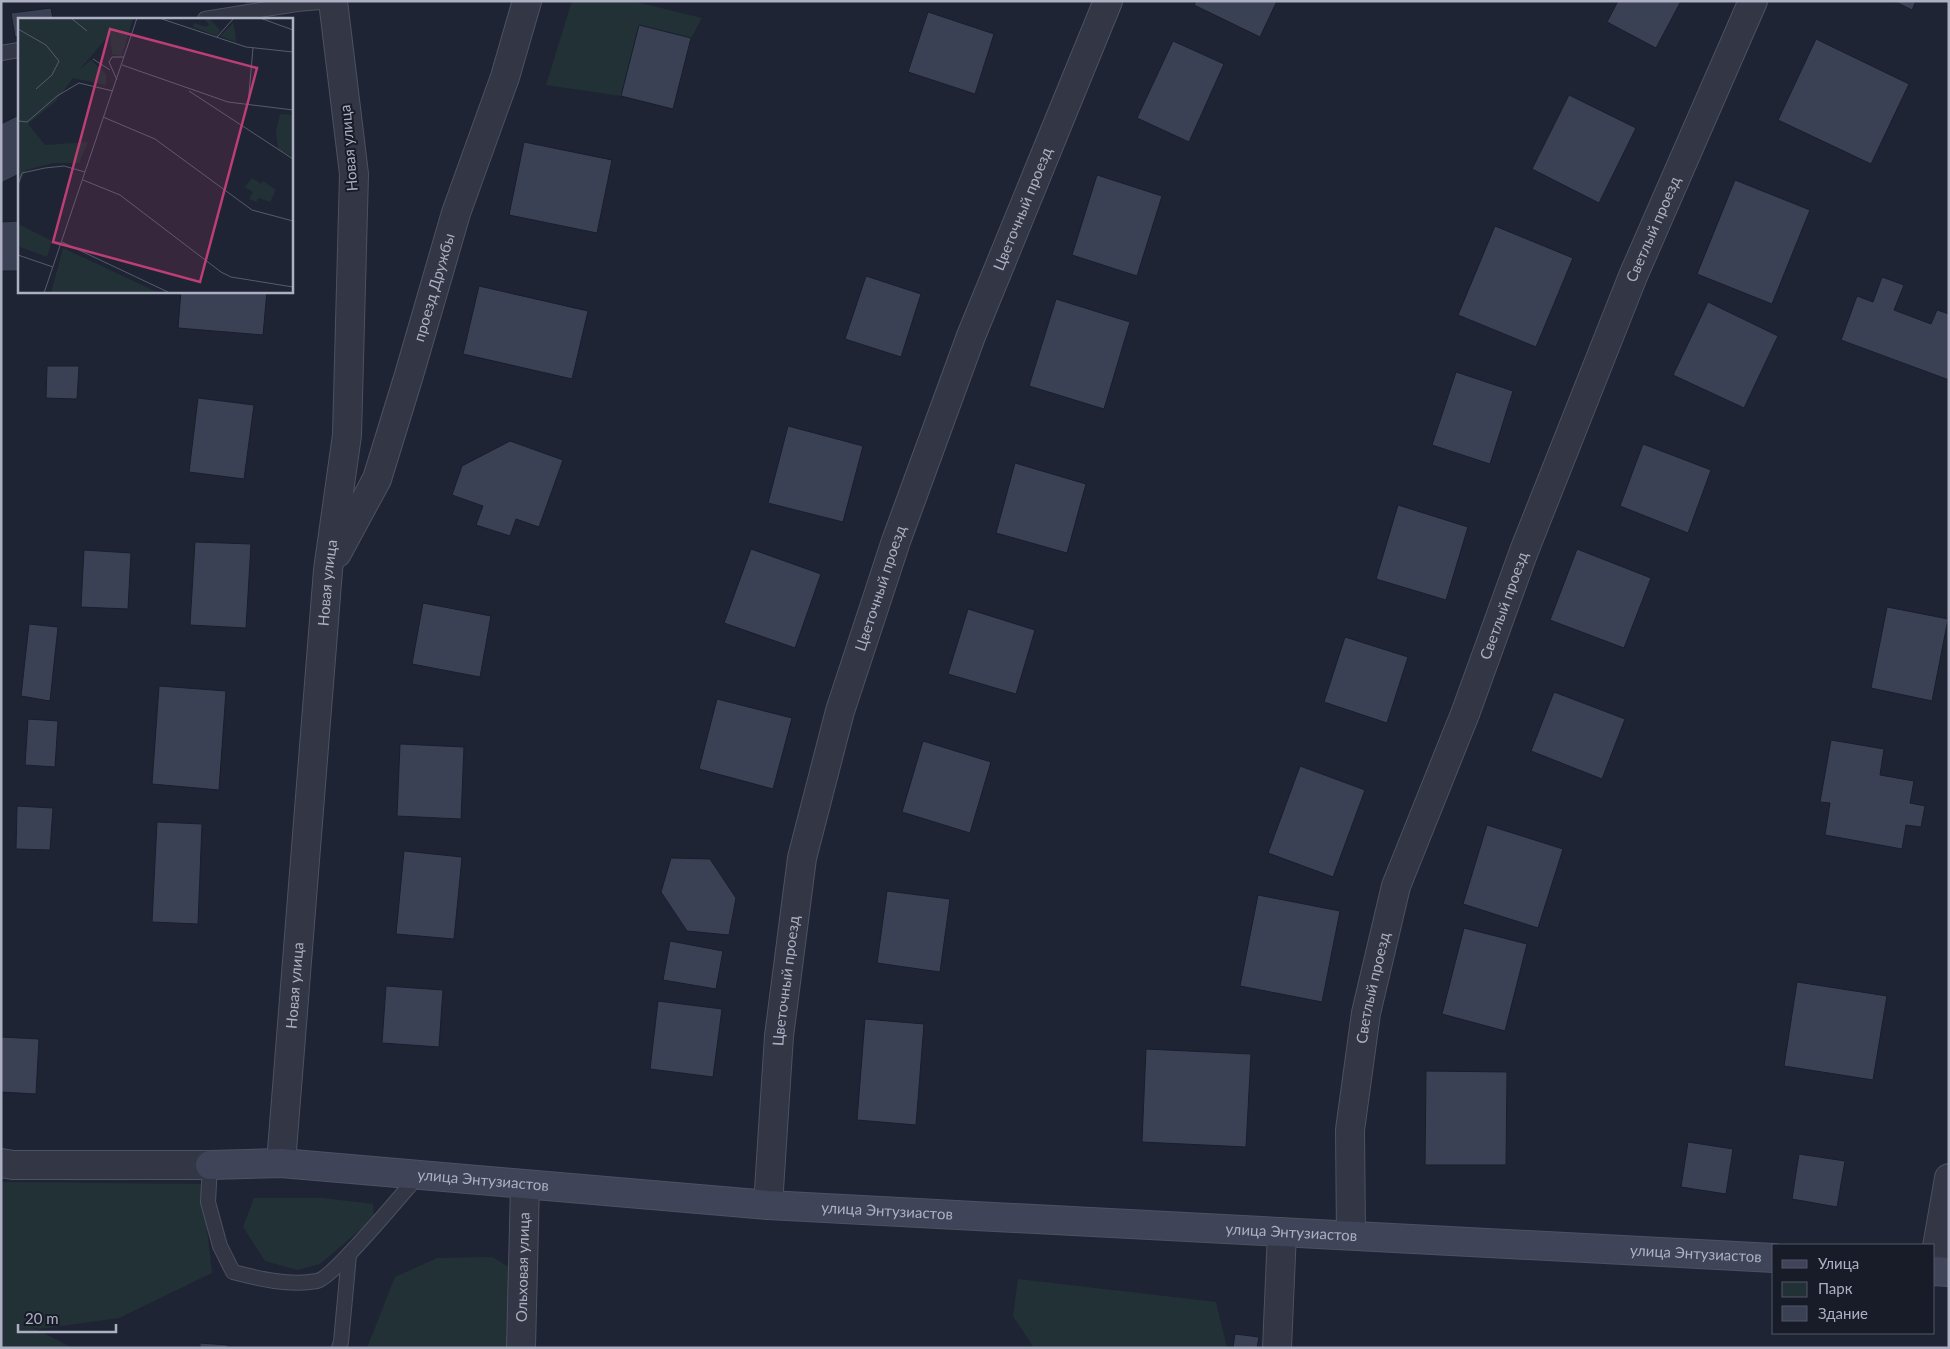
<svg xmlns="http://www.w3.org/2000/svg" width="1950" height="1349" font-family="Lato,sans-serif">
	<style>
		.green { fill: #223136 }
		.building { fill: #3b4155; stroke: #1a1e2b }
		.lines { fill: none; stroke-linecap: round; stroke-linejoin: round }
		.lane-casing { stroke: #4d5160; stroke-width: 16 }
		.street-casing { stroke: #4d5160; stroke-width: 30 }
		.secondary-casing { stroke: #4d5160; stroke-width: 30 }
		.lane { stroke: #323645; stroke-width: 14 }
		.street { stroke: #323645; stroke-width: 28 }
		.secondary { stroke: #404458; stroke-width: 28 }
		.labels { text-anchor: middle; stroke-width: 4; stroke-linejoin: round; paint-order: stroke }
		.street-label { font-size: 15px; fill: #acb0c2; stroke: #181c29 }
		.inset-road { fill: none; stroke: #575c6d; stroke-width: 1 }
		.view { fill: #bc3e75; fill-opacity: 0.15; stroke: #bc3e75; stroke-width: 2.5 }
		.inset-edge { fill: none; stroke: #acb0c2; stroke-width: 2.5 }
	</style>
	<rect width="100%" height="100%" fill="#1f2434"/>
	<!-- green -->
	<g class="green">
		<path d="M572,1H632L702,18L691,38L639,25L621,96L546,85Z"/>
		<path d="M1,1182L202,1184L212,1273L119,1318L39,1329L31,1327L73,1348H1Z"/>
		<path d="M254,1198H323L373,1204L374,1218L320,1264L297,1270L265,1261L243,1227Z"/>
		<path d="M492,1257L512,1269L516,1348H367L395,1277L437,1258Z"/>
		<path d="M1018,1279L1216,1302L1227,1348H1034L1013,1316Z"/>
	</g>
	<!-- building -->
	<g class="building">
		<path d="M244,1H262L245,4Z"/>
		<path d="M1196,1H1277L1260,37L1194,5Z"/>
		<path d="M1618,1H1681L1656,48L1607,22Z"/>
		<path d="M1894,1H1916L1912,10Z"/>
		<path d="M51,8L53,19H19V37H15L11,13Z"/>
		<path d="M928,12L994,34L975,94L908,72Z"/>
		<path d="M639,25L691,38L673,109L621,96Z"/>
		<path d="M1816,39L1909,84L1871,164L1778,120Z"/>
		<path d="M1173,41L1224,64L1189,142L1137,118Z"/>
		<path d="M1569,95L1636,128L1599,203L1532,169Z"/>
		<path d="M19,115V174L1,183V124Z"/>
		<path d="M524,142L612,160L597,233L509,215Z"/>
		<path d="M1097,175L1162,196L1137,276L1072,255Z"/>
		<path d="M1735,180L1810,210L1772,304L1697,274Z"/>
		<path d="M19,221V271H1V222Z"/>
		<path d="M1495,226L1573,258L1536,347L1458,315Z"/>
		<path d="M866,276L921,294L901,357L845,339Z"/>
		<path d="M1882,277L1904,285L1894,310L1931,324L1937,310L1949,314V380L1841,340L1857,296L1873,302Z"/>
		<path d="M479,286L588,311L572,379L463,354Z"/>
		<path d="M181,291H267L263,335L178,328Z"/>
		<path d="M1056,299L1130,322L1104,409L1029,386Z"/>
		<path d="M1708,302L1778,336L1744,408L1673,375Z"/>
		<path d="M47,366H79L77,399L46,398Z"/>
		<path d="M1456,372L1513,391L1490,464L1432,445Z"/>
		<path d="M198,398L254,405L244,479L189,472Z"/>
		<path d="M788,426L863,446L843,522L768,503Z"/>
		<path d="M510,441L563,460L539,527L516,519L510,536L476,525L483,506L452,495L462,466Z"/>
		<path d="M1643,444L1711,470L1688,533L1620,506Z"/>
		<path d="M1015,463L1086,484L1067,553L996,533Z"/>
		<path d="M1398,505L1468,527L1446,600L1376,579Z"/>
		<path d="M195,542L251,544L246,628L190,625Z"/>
		<path d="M751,549L821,574L795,648L724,623Z"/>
		<path d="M1577,549L1651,578L1624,648L1550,620Z"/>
		<path d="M84,550L131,553L128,609L81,607Z"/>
		<path d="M423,603L491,616L480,677L412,664Z"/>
		<path d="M1887,607L1948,619L1932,701L1871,688Z"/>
		<path d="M968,609L1035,630L1016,694L948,674Z"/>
		<path d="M29,624L58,627L50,701L21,696Z"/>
		<path d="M1345,637L1408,657L1387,723L1324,702Z"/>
		<path d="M159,686L226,691L219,790L152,784Z"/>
		<path d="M1554,692L1625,719L1602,779L1531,751Z"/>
		<path d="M717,699L792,718L773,789L699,769Z"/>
		<path d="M28,719L58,721L55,767L25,765Z"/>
		<path d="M1831,740L1884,749L1880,775L1914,781L1910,803L1925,806L1921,827L1906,825L1902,849L1825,835L1830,803L1820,802Z"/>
		<path d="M923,741L991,762L970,833L902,812Z"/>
		<path d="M400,744L464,747L461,819L397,816Z"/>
		<path d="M1300,766L1365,790L1333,877L1268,853Z"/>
		<path d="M17,806L53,808L50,850L16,849Z"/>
		<path d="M157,822L202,824L198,924L152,922Z"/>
		<path d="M1487,825L1563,849L1538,928L1463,904Z"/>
		<path d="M404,851L462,857L454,939L396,934Z"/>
		<path d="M671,858L710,859L736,898L729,935L687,931L661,892Z"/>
		<path d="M887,891L950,899L940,972L877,963Z"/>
		<path d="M1258,895L1340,911L1322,1002L1240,986Z"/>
		<path d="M1464,928L1527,944L1505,1031L1442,1014Z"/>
		<path d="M670,941L723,951L716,989L663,980Z"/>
		<path d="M1797,982L1887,996L1873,1080L1784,1066Z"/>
		<path d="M386,986L443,990L439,1047L382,1043Z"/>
		<path d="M658,1001L722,1009L713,1077L650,1069Z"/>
		<path d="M865,1019L924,1024L916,1125L857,1120Z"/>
		<path d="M1,1037L39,1039L36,1094L1,1092Z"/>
		<path d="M1146,1049L1251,1054L1246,1147L1142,1142Z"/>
		<path d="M1426,1071L1507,1072L1506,1165H1425Z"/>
		<path d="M1688,1142L1733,1149L1726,1194L1681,1187Z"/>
		<path d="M1799,1154L1845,1161L1837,1207L1792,1199Z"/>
		<path d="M1235,1334L1259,1337L1257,1348H1233Z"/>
		<path d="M200,1343L228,1345V1348H200Z"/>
	</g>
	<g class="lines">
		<!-- lane casing -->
		<g class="lane-casing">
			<g id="lane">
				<path d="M205,19L297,4L332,1"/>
				<path d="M1,53L19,50"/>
				<path d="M210,1165L208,1202L220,1246L233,1272C260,1279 289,1286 317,1281C333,1278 403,1193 418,1176"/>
				<path d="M339,1348L341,1342L349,1255"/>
			</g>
		</g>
		<!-- street casing -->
		<g class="street-casing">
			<g id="street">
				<path id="s1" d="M337,553L377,479L409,375L456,213L505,77L527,1"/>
				<path d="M1,1163L13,1165H210"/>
				<path id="s2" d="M281,1163L328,570L347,435L354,174L333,1"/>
				<path id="s3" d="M768,1205L779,1036L802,858L840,711L896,541L971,336L1108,1"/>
				<path id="s4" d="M1351,1235L1350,1130L1366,1013L1396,886L1465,714L1524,551L1633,276L1753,1"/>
				<path d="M1934,1264L1949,1178"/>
				<path id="s5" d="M521,1348L525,1185"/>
				<path d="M1277,1348L1282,1232"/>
			</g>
		</g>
		<!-- secondary casing -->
		<g class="secondary-casing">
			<g id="secondary">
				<path id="s6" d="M210,1165L281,1163L768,1205L1774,1258"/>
				<path d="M1934,1271L1949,1272"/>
			</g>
		</g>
		<!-- lane -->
		<use href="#lane" class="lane"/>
		<!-- street -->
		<use href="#street" class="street"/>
		<!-- secondary -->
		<use href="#secondary" class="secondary"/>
	</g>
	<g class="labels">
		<!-- street labels -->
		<g class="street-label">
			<text transform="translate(349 148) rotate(-95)" y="5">Новая улица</text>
			<text dy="5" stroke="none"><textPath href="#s3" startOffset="1035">Цветочный проезд</textPath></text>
			<text dy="5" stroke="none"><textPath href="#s4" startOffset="1059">Светлый проезд</textPath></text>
			<text dy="5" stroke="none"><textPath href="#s1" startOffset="284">проезд Дружбы</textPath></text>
			<text dy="5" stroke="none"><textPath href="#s2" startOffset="582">Новая улица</textPath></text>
			<text dy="5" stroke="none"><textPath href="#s3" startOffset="630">Цветочный проезд</textPath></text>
			<text dy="5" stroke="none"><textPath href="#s4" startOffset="654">Светлый проезд</textPath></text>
			<text dy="5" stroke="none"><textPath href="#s3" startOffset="225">Цветочный проезд</textPath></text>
			<text dy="5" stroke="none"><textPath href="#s2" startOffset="178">Новая улица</textPath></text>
			<text dy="5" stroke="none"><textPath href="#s4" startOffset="249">Светлый проезд</textPath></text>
			<text dy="5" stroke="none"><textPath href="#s6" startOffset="274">улица Энтузиастов</textPath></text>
			<text dy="5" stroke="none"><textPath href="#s6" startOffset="679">улица Энтузиастов</textPath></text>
			<text dy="5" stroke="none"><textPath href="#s6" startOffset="1084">улица Энтузиастов</textPath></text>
			<text dy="5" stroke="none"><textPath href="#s6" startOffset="1489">улица Энтузиастов</textPath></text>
			<text dy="5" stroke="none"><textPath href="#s5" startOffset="81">Ольховая улица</textPath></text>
		</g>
	</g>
	<!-- overview -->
	<g transform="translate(18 18)">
		<rect width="275" height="275" fill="#1f2434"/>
		<path d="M0,0H115L104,38L94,36L92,16L62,51L73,42L88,56V67L55,60L38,83L10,106L27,127L70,124L61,145H35L8,152L0,168ZM185,0H191L202,12L199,18L175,9L176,5L188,9L191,6ZM215,5L217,13L218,24L202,18ZM262,96L275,97V139L260,132L258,113ZM234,160L243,166L245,163L258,172L252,184L241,180L238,184L231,181L235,174L227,169ZM0,206L34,223L29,239L0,228ZM45,230L141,275H33Z" fill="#223136"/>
		<path class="inset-road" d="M53,0L69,13M141,0L228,29L275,34M242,0L275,12M0,11L28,27L41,43L34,57L18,71M199,19L216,0M75,41L92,52M104,47L210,84L275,92M99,62L91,44L94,39H106M171,73L275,141M230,87L235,30M85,99L137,121L234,192L275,203M1,103L9,104L39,78L61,65L95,73M65,162L102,177L203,254L213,259L275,269M0,167L4,155L27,150L46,148L67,154M44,224L152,275M0,237L35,249M26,275L119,0"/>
		<path class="view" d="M92,11L239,50L182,264L35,224Z"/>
		<rect width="275" height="275" class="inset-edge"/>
	</g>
	<!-- border -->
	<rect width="1950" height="1349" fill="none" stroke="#acb0c2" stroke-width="5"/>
	<!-- legend -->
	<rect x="1772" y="1244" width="162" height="90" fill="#181c29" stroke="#535766"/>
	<rect x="1782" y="1260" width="25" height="8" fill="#404458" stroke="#535766"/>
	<text x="1818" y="1269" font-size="15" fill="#acb0c2">Улица</text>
	<rect x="1782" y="1282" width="25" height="15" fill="#223136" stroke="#535766"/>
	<text x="1818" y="1294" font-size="15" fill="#acb0c2">Парк</text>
	<rect x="1782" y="1306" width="25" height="15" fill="#3b4155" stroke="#535766"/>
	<text x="1818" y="1319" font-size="15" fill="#acb0c2">Здание</text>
	<!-- scale -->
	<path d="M18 1324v8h98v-8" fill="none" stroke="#acb0c2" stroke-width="2.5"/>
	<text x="25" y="1324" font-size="15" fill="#acb0c2" stroke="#181c29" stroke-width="4" paint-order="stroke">20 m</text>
</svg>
